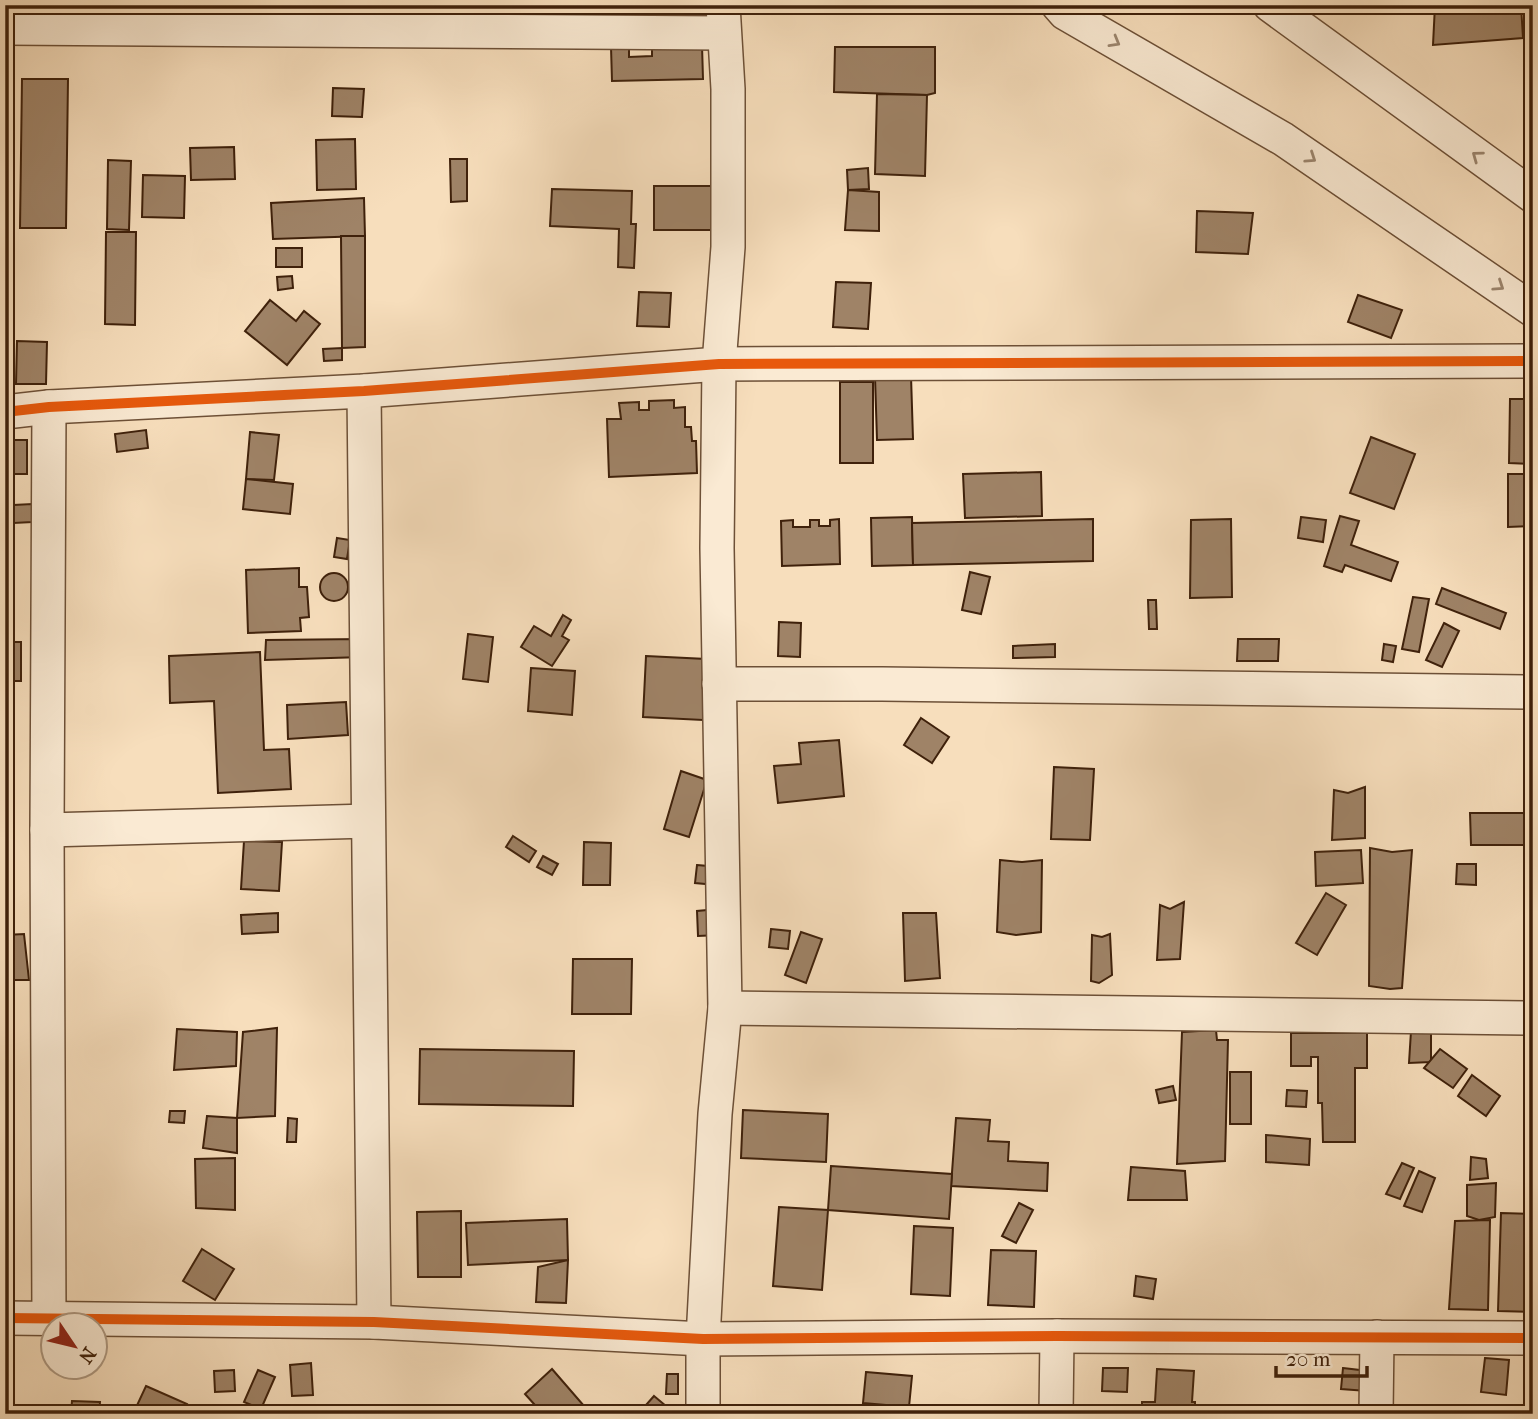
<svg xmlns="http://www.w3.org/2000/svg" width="1538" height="1419" font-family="'IM FELL French Canon',serif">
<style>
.building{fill:#9f8367;stroke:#3f210b;stroke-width:2}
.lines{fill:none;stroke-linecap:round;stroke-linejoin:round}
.street-casing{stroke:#6d5037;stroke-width:36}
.street{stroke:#faead3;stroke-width:33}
.cycleway-casing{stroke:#faead3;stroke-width:15}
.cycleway{stroke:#e8590c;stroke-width:10}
.oneway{stroke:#9c866f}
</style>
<rect width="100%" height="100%" fill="#f7debc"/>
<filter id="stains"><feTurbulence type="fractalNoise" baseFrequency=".00286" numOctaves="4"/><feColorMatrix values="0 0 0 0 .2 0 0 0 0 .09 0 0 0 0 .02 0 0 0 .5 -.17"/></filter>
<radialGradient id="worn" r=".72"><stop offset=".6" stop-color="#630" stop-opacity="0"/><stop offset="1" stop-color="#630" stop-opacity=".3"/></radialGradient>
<g class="building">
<path d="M661,5H696V10H660Z"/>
<path d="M1435,5H1521L1523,38L1433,45Z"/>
<path d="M702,45L703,79L612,81L611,47L629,46V57L652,56V46Z"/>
<path d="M835,47H935V93L927,95L834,92Z"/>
<path d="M22,79H68L66,228H20Z"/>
<path d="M333,88L364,89L362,117L332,116Z"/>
<path d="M877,94L927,95L925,176L875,174Z"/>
<path d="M355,139L356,189L317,190L316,140Z"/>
<path d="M234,147L235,179L191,180L190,148Z"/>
<path d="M450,159H467V201L451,202Z"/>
<path d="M108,160L131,161L129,230L107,229Z"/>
<path d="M868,168L869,189L848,190L847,170Z"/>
<path d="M143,175L185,176L184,218L142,217Z"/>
<rect x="654" y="186" width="69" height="44"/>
<path d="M552,189L632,191L631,224H636L634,268L618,267L619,229L550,226Z"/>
<path d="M848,190L879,192V231L845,230Z"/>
<path d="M364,198L365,236L273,239L271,203Z"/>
<path d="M1197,211L1253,213L1248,254L1196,252Z"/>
<path d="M106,232H136L135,325L105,324Z"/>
<path d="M341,236H365V347L342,348Z"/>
<rect x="276" y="248" width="26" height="19"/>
<path d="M292,276L293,288L278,290L277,277Z"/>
<path d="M836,282L871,283L868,329L833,327Z"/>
<path d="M639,292L671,293L669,327L637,326Z"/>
<path d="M1358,295L1402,310L1391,338L1348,322Z"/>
<path d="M270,300L296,321L304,311L320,324L287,365L245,331Z"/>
<path d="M17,341L47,342L46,384H16Z"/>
<path d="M342,348V360L324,361L323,349Z"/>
<path d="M911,376L913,439L877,440L875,377Z"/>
<rect x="840" y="382" width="33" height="81"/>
<path d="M1510,399H1533V464L1509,463Z"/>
<path d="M674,400V408L685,407V427H691L692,441H696L697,473L609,477L607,419H621L619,403L639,402V410H649V401Z"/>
<path d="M146,430L148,448L117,452L115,434Z"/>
<path d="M250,432L279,435L274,480L246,479Z"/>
<path d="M1371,437L1415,454L1394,509L1350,493Z"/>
<rect x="5" y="440" width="22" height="34"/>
<path d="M1041,472L1042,516L965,518L963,474Z"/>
<path d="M1508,474H1533V526L1508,527Z"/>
<path d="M246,479L293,484L290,514L243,509Z"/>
<path d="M32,504V522L14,523V505Z"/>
<path d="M1340,516L1359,521L1351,545L1398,562L1391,581L1345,565L1342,572L1324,566Z"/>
<path d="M912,517L913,565L872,566L871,518Z"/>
<path d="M1301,517L1326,520L1323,542L1298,538Z"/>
<path d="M839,519L840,564L782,566L781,521L793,520V527H810V520H819V526H830V520Z"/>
<path d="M1093,519V561L913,565L912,523Z"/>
<path d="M1231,519L1232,597L1190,598L1191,520Z"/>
<path d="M337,538L350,540L347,559L334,557Z"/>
<path d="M299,568V587H307L309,617L300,618L301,631L248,633L246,570Z"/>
<path d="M970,572L990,577L981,614L962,610Z"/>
<circle cx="334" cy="587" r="14"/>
<path d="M1442,588L1506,613L1500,629L1436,604Z"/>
<path d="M1413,597L1429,599L1419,652L1402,649Z"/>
<path d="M1148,600H1156L1157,629H1149Z"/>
<path d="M563,615L571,620L562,636L569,640L552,666L521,647L534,626L551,636Z"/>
<path d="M779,622L801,623L800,657L778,656Z"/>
<path d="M1444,623L1459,631L1442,667L1426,660Z"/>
<path d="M468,634L493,637L488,682L463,679Z"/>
<path d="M363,639V657L265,660L266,640Z"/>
<path d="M1238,639H1279L1278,661H1237Z"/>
<rect x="5" y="642" width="16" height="39"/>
<path d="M1055,644V657L1013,658V646Z"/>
<path d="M1384,644L1396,646L1393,662L1382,660Z"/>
<path d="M260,652L264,750L289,749L291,789L218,793L214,701L170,703L169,656Z"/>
<path d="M646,656L706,659L703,720L643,717Z"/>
<path d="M531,668L575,671L572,715L528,711Z"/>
<path d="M346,702L348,735L288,739L287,705Z"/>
<path d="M921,718L949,737L932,763L904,745Z"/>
<path d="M839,740L844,796L778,803L774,766L801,764L799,743Z"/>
<path d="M1054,767L1094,769L1090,840L1051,839Z"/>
<path d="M681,771L707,780L689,837L664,829Z"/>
<path d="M1365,787V838L1332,840L1334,790L1348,793Z"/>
<path d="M1470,813H1526V845H1471Z"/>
<path d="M513,836L536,851L529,862L506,847Z"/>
<path d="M244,841L282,842L279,891L241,889Z"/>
<path d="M584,842L611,843L610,885H583Z"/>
<path d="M1370,848L1392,852L1412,850L1402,988L1390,989L1369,986Z"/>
<path d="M1361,850L1363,883L1316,886L1315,852Z"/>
<path d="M543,856L558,864L552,875L537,867Z"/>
<path d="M1000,860L1022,862L1042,860L1041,932L1016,935L997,932Z"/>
<path d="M1457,864H1476V885L1456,884Z"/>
<path d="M697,865L719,867L716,885L695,883Z"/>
<path d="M1326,893L1346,905L1317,955L1296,943Z"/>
<path d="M1184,902L1180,959L1157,960L1160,905L1170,909Z"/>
<path d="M718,909L719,935L698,936L697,911Z"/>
<path d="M278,913V932L242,934L241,915Z"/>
<path d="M903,913H936L940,978L905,981Z"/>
<path d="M771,929L790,931L788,949L769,947Z"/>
<path d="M801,932L822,939L806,983L785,975Z"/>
<path d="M24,934L29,980H5V935Z"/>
<path d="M1110,934L1112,975L1099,983L1091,981L1092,935L1102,937Z"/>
<path d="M573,959H632L631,1014H572Z"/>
<path d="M277,1028L275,1116L237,1118L243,1032Z"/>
<path d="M177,1029L237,1032L236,1066L174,1070Z"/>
<path d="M1216,1030L1217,1040H1228L1225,1161L1177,1164L1182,1032Z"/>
<path d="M1411,1031L1431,1032V1062L1409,1063Z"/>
<path d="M1291,1033H1367V1068H1355V1142H1323L1322,1103H1318V1057H1311V1066H1291Z"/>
<path d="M420,1049L574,1051L573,1106L419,1104Z"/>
<path d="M1440,1049L1467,1069L1453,1088L1424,1068Z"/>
<rect x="1230" y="1072" width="21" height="52"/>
<path d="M1472,1075L1500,1096L1486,1116L1458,1096Z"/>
<path d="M1173,1086L1176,1100L1159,1103L1156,1090Z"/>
<path d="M1287,1090L1307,1091L1306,1107L1286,1106Z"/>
<path d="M743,1110L828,1114L826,1162L741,1158Z"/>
<path d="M170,1111H185L184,1123L169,1122Z"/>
<path d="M207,1116L237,1118V1153L203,1148Z"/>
<path d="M288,1118L297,1119L296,1142H287Z"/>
<path d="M956,1118L990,1120L988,1141L1009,1142L1008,1161L1048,1163L1047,1191L951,1186Z"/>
<path d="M1266,1135L1310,1139L1309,1165L1266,1162Z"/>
<path d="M1471,1157L1486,1159L1488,1178L1470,1180Z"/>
<path d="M235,1158V1210L196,1208L195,1159Z"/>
<path d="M1402,1163L1414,1168L1400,1199L1386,1194Z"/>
<path d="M831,1166L952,1174L949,1219L828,1210Z"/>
<path d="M1131,1167L1185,1171L1187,1200H1128Z"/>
<path d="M1419,1171L1435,1178L1422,1212L1404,1206Z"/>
<path d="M1496,1183L1495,1217L1479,1220L1467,1216V1185Z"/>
<path d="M1019,1203L1033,1210L1016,1243L1002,1236Z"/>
<path d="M779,1207L828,1210L822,1290L773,1286Z"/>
<path d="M461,1211V1277H418L417,1212Z"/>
<path d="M1501,1213L1533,1214V1312L1498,1311Z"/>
<path d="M567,1219L568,1260L468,1265L466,1223Z"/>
<path d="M1490,1220L1488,1310L1449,1309L1455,1221Z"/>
<path d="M914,1226L953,1228L950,1296L911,1294Z"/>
<path d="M202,1249L234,1269L215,1300L183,1281Z"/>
<path d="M991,1250L1036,1251L1034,1307L988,1305Z"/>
<path d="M568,1260L566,1303L536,1302L538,1267Z"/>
<path d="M1136,1276L1156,1279L1153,1299L1134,1296Z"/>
<path d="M1485,1358L1509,1360L1506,1395L1481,1392Z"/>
<path d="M311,1363L313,1395L292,1396L290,1365Z"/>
<path d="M1103,1368H1128L1127,1392L1102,1391Z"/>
<path d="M1343,1368L1368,1371L1367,1391L1341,1389Z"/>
<path d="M552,1369L591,1414H543L525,1394Z"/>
<path d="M1157,1369L1194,1371L1192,1402H1195V1414H1142V1402H1155Z"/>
<path d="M234,1370L235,1391L215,1392L214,1371Z"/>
<path d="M258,1370L275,1377L261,1409L244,1402Z"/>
<path d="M866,1372L912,1376L909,1407L863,1403Z"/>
<path d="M667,1374H678V1394H666Z"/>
<path d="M146,1386L187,1404L183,1414H133Z"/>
<path d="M654,1396L672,1411L669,1414H638Z"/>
<path d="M72,1401L100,1402L99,1414H71Z"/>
<path d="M1099,1407L1136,1408V1414H1098Z"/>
<path d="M964,1410L1007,1412V1414H963Z"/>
</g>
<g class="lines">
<defs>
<g id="street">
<path d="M1058,5L1065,13L1283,139L1533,310"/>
<path d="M1270,5L1533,196"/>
<path d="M5,28L723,33"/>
<path d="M364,391L374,1322"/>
<path d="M5,412L49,407L364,391L719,364L1533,361"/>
<path d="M719,684H882L1533,692"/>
<path d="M47,830L368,821"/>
<path d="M725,1008L1533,1018"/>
<path d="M5,1318L374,1322L703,1339L1057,1336L1533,1338"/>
<path d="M49,1318L47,830L49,407"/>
<path d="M703,1414V1339L715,1114L725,1008L717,548L719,364L728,247V89L723,5"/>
<path d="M1056,1414L1057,1336"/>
<path d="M1376,1414L1377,1337"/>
</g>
</defs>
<use href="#street" class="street-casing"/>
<use href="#street" class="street"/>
<defs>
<g id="cycleway">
<path d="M5,412L49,407L364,391L719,364L1533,361"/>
<path d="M5,1318L374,1322L703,1339L1057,1336L1533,1338"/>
</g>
</defs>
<use href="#cycleway" class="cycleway-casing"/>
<use href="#cycleway" class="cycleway"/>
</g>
<defs><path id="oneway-chevron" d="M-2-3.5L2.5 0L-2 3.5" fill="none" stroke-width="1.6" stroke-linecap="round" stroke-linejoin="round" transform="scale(1.75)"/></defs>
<g class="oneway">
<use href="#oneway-chevron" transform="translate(1115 42) rotate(30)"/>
<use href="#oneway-chevron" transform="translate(1477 156) rotate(-144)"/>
<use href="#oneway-chevron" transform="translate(1311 158) rotate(34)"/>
<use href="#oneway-chevron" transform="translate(1499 286) rotate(34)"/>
</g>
<rect width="1538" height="1419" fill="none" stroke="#f7debc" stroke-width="28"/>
<rect x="7" y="7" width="1524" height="1405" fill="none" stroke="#3f210b" stroke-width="3.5"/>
<rect x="14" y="14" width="1510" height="1391" fill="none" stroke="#3f210b" stroke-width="2"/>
<g transform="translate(74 1346) rotate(125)"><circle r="33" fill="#faead3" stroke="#af9a83" stroke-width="2"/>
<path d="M0-5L12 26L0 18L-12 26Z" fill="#8f2418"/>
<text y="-10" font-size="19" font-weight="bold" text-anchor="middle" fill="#3f210b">N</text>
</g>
<path d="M1276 1366v10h91v-10" fill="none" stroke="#3f210b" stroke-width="3.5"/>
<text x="1286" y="1366" font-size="21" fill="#3f210b" stroke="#faead3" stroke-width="5" paint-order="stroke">20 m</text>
<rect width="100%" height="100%" filter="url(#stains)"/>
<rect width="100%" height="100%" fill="url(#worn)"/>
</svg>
